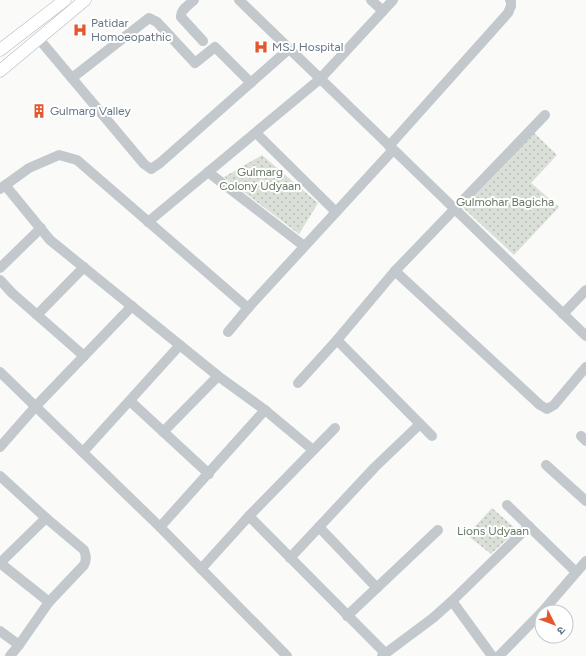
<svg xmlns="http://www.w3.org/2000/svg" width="586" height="656" font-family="Figtree,'Noto Sans Devanagari',sans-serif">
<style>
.green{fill:url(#green-dots)}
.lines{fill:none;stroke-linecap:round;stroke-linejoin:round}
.major-casing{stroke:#b5babe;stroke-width:13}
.minor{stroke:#c3c8cc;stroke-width:10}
.major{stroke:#fff;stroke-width:12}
.labels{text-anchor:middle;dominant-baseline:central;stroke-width:4;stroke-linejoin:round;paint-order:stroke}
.poi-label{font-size:12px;fill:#657683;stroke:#fff;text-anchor:start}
.park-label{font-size:12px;fill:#687a64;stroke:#fff}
</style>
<defs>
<pattern id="green-dots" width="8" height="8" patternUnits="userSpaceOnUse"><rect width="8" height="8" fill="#dadfd7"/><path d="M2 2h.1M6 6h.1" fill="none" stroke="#b4b9b4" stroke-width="1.8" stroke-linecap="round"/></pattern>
</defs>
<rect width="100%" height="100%" fill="#fafaf8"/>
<g class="green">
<path d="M529,128L557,155L531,183L559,207L514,255L459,204Z"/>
<path d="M262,155L318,203L299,234L224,177Z"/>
<path d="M492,508L517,530L491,554L467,535Z"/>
</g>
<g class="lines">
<defs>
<g id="major">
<path d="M0,50L65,0"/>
<path d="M0,71L85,0"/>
</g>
</defs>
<use href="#major" class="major-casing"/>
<g class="minor">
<path d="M194,0C189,5 180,10 181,17L203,41"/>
<path d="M239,0L586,336"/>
<path d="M371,0L383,11"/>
<path d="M39,39L144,164L151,169L160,163L289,49"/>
<path d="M72,78L149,18L157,22L195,63L215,47L251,83"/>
<path d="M256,133L336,212"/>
<path d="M389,146L508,13L511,6V1L510,0"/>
<path d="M208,172L304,246"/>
<path d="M5,185L50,240L218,376L265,410L313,450"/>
<path d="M0,189L29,168L59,155L77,160L248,308"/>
<path d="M148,222L320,79L393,0"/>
<path d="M0,268L41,228"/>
<path d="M395,271L540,405L547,409L554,405L586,367"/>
<path d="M0,280L12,293L84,356"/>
<path d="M563,314L586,290"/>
<path d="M37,315L84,267"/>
<path d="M228,332L248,308L393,150"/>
<path d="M337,340L432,436"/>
<path d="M0,372L160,527L287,656"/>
<path d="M298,383L337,340L395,271L545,115"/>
<path d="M130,401L209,474"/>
<path d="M163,432L218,376"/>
<path d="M581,436L586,441"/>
<path d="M0,447L36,406L132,306"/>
<path d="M83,452L180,345"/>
<path d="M546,465L586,501"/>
<path d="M0,476L46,518L84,550C86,555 87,560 84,565L49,602L0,563"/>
<path d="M507,505L576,572"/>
<path d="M249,516L385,653"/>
<path d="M160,527L265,410"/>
<path d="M319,527L377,588"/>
<path d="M290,558L375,467L420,424"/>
<path d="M0,563L46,518"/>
<path d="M201,569L249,516L335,428"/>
<path d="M452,601L492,656"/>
<path d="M542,612L586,561"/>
<path d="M347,616L438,530"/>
<path d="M0,631L19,645L10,656"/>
<path d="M19,645L49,602"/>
<path d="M382,656L433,618L452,601L529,526"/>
<path d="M499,656L542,612"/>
</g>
<use href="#major" class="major"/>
</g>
<defs>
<symbol id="hospital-bare" viewBox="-9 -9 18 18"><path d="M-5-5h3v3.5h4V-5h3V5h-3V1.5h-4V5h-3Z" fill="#e4572e" stroke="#fff" stroke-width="2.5" paint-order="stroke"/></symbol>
<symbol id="building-bare" viewBox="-9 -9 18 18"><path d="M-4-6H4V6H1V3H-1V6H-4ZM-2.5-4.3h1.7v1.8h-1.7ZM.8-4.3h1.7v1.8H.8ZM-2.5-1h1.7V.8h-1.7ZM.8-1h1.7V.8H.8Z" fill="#e4572e" stroke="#fff" stroke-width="2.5" paint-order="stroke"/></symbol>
</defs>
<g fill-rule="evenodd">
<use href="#hospital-bare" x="70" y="20" width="20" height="20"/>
<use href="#hospital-bare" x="251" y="37" width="20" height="20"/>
<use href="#building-bare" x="29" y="101" width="20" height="20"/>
</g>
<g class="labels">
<g class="poi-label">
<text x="91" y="23">Patidar<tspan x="91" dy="14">Homoeopathic</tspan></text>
<text x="272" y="47">MSJ Hospital</text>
<text x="50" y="111">Gulmarg Valley</text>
</g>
<g class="park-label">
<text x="260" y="172">Gulmarg<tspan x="260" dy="14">Colony Udyaan</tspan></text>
<text x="505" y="202">Gulmohar Bagicha</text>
<text x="493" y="531">Lions Udyaan</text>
</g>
</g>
<g transform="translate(554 624) rotate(132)"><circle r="19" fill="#ffffff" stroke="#c1c8cd"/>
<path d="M0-3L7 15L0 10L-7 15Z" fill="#e4572e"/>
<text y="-6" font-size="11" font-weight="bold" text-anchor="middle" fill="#657683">उ</text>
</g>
</svg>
